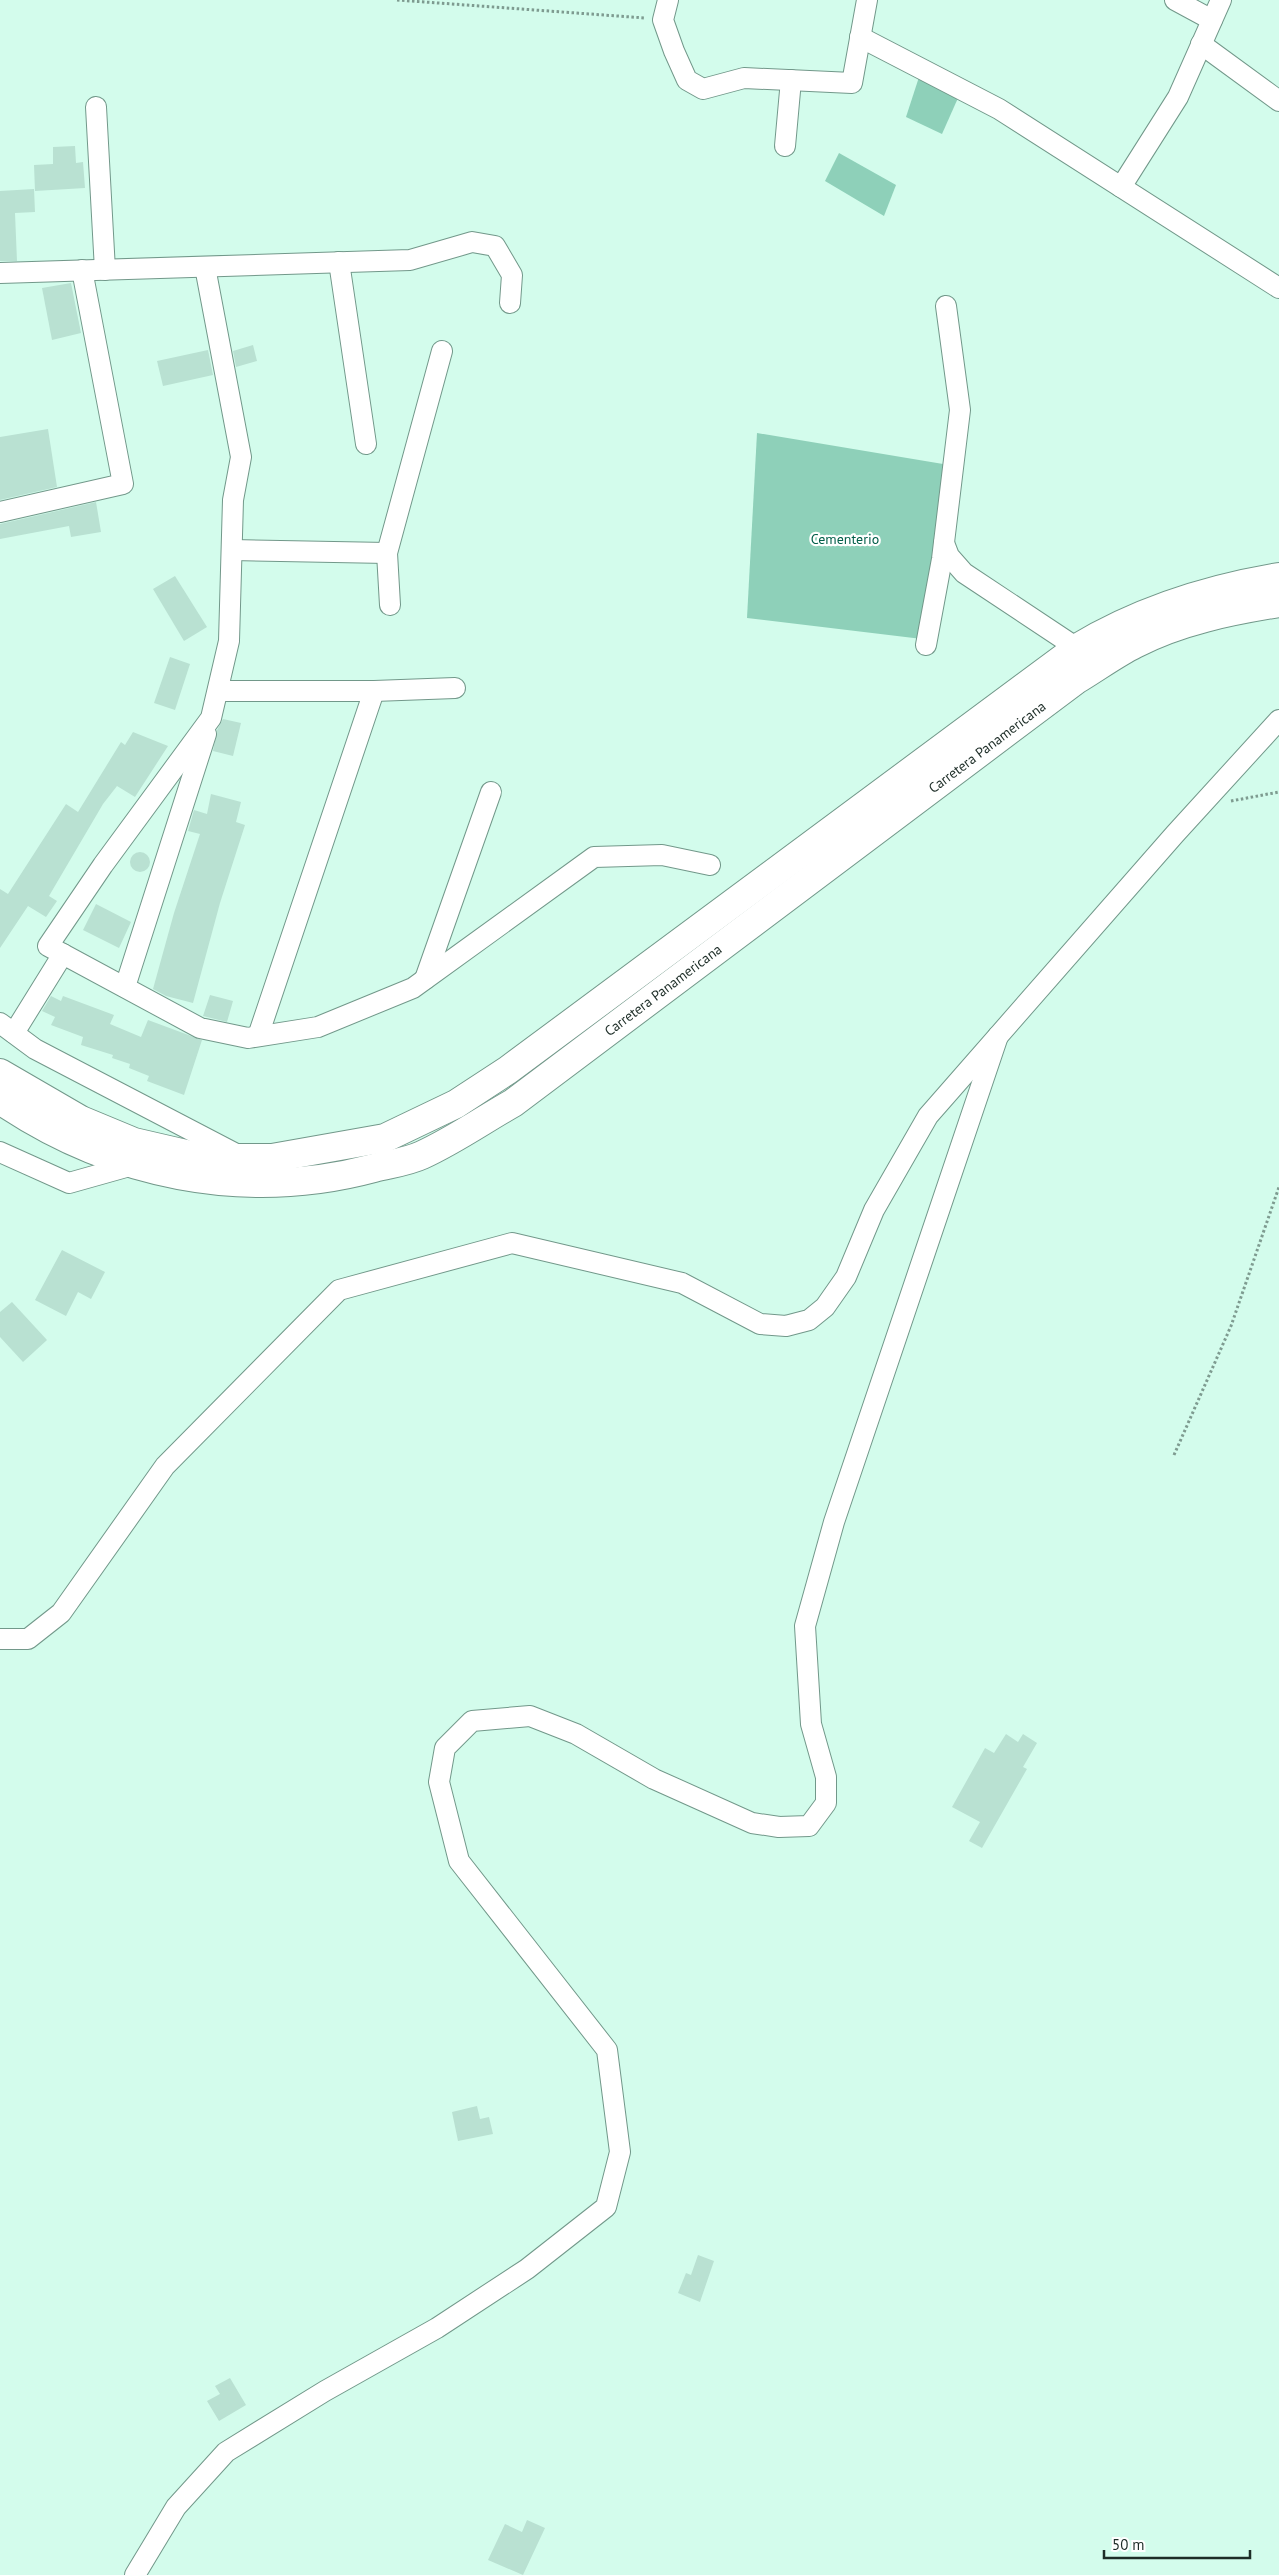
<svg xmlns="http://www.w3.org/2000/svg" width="1279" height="2575" font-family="'PT Sans',sans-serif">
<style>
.green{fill:#8ed0b9}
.building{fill:#b9e1d2}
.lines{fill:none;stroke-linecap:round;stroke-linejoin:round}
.minor-casing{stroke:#72988a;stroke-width:22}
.trunk-casing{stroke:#72988a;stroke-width:30}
.path{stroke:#7e9b90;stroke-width:3;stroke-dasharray:2.5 2.5;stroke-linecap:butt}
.minor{stroke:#fff;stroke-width:20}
.trunk{stroke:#fff;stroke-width:28}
.labels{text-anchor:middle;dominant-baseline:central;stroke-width:4.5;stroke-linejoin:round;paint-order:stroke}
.park-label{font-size:14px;fill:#025e49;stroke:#fff}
.street-label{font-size:14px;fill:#1d2d27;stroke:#fff}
</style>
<rect width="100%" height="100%" fill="#d3fcec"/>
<g class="green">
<path d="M920,74L958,98L942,134L906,117Z"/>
<path d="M839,153L896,185L884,216L825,181Z"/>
<path d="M757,433L949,465L922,639L747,618Z"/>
</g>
<g class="building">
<path d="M75,146L76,163L83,162L85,188L35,191L34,165L53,164V147Z"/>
<path d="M34,189L35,212L15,213L17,261H0V191Z"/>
<path d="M71,283L81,333L52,340L42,288Z"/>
<path d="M253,345L257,361L236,367L233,351Z"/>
<path d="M208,350L213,375L163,386L157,361Z"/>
<path d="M48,429L57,487L0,500V437Z"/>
<path d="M96,502L101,532L71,537L69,526L0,539V524Z"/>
<path d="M175,576L207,627L184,641L153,589Z"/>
<path d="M170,657L190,664L175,710L154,703Z"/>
<path d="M223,719L241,723L233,756L213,751L217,730Z"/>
<path d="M133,732L168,746L135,797L117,786L103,804L49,896L57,901L46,917L28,906L0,948V889L8,894L66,804L78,812L121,742L125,745Z"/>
<path d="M211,794L241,802L236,822L245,825L220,903L193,1003L166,996L153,989L174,913L200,834L188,831L194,810L207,814Z"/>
<circle cx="140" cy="862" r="10"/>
<path d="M96,904L131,922L119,948L83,930Z"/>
<path d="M210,995L233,1001L227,1022L203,1016Z"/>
<path d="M51,996L61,1001L63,996L114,1015L110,1024L141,1037L148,1020L202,1040L184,1095L147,1081L149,1076L129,1068L130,1064L112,1058L113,1055L81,1045L83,1037L51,1025L55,1017L42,1011Z"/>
<path d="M62,1250L105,1272L91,1299L78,1292L66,1316L35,1300Z"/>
<path d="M12,1302L47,1340L23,1362L0,1337V1312Z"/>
<path d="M1006,1734L1018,1742L1023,1734L1037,1743L1023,1767L1027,1769L982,1848L969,1841L980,1822L952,1807L985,1748L994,1753Z"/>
<path d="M477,2106L480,2119L489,2117L493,2134L458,2141L452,2112Z"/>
<path d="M698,2255L714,2261L700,2302L678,2293L686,2273L691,2275Z"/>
<path d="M230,2378L246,2405L219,2421L207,2401L220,2394L215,2386Z"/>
<path d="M527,2520L545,2528L523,2575L488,2560L505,2524L522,2532Z"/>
</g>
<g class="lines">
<defs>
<g id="minor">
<path d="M668,0L663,20L674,51L687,80L703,89L744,78L852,83L867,0"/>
<path d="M1175,0L1212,20"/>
<path d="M860,37L999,109L1279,288"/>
<path d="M1201,44L1279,101"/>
<path d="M96,107L105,270"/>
<path d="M785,146L791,80"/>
<path d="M1121,187L1178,97L1221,0"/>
<path d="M339,262L366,444"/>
<path d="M205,267L241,457L233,500L229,641L211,718L103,865L48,946L200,1028L248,1038L318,1027L413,988L594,857L662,855L710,865"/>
<path d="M0,273L410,260L472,242L495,246L512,275L510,303"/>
<path d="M0,512L123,484L82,270"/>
<path d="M944,543L949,556L964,573L1077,648"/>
<path d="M232,550L387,553"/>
<path d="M390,605L387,553L442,351"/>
<path d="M926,645L942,559L960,410L946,306"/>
<path d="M218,691H374L258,1036"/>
<path d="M374,691L455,688"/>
<path d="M425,979L491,792"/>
<path d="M125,987L206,734"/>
<path d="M0,1023L35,1049L242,1157"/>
<path d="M14,1033L63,954"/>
<path d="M0,1152L69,1183L133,1165"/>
<path d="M0,1639H28L61,1613L165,1466L339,1290L512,1243L682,1283L760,1324L786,1326L809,1320L825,1307L846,1277L874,1210L928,1116L1175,834L1279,720"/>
<path d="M135,2575L176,2507L226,2452L325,2391L437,2328L527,2269L606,2207L620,2152L607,2050L459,1861L439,1782L445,1748L472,1721L530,1716L576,1734L654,1779L752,1823L779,1827L809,1826L826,1803V1777L811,1724L805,1626L834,1522L998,1036"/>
</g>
<g id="trunk">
<path d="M0,1073L81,1120L134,1142L203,1158H272L385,1138L456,1104L508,1070L1077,648C1140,610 1207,589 1279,577"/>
<path d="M0,1100C110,1175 244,1203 374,1168C389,1164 407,1162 422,1155C453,1141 483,1120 513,1103L1076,680C1096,668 1115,654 1135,644C1179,621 1230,611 1279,603"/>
</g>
</defs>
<use href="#minor" class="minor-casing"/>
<use href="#trunk" class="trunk-casing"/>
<g class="path">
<path d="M397,0L645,18"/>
<path d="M1231,801L1279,792"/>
<path d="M1174,1455L1231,1326L1279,1187"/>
</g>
<use href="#minor" class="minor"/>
<use href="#trunk" class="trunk"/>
</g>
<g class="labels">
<g class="park-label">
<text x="845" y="539">Cementerio</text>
</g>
<g class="street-label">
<text transform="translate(987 747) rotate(-37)">Carretera Panamericana</text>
<text transform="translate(663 990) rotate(-37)">Carretera Panamericana</text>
</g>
</g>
<path d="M1104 2550v8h146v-8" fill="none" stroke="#1d2d27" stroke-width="2.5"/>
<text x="1112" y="2550" font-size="15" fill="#1d2d27" stroke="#ffffff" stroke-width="4" paint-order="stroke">50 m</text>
</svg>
